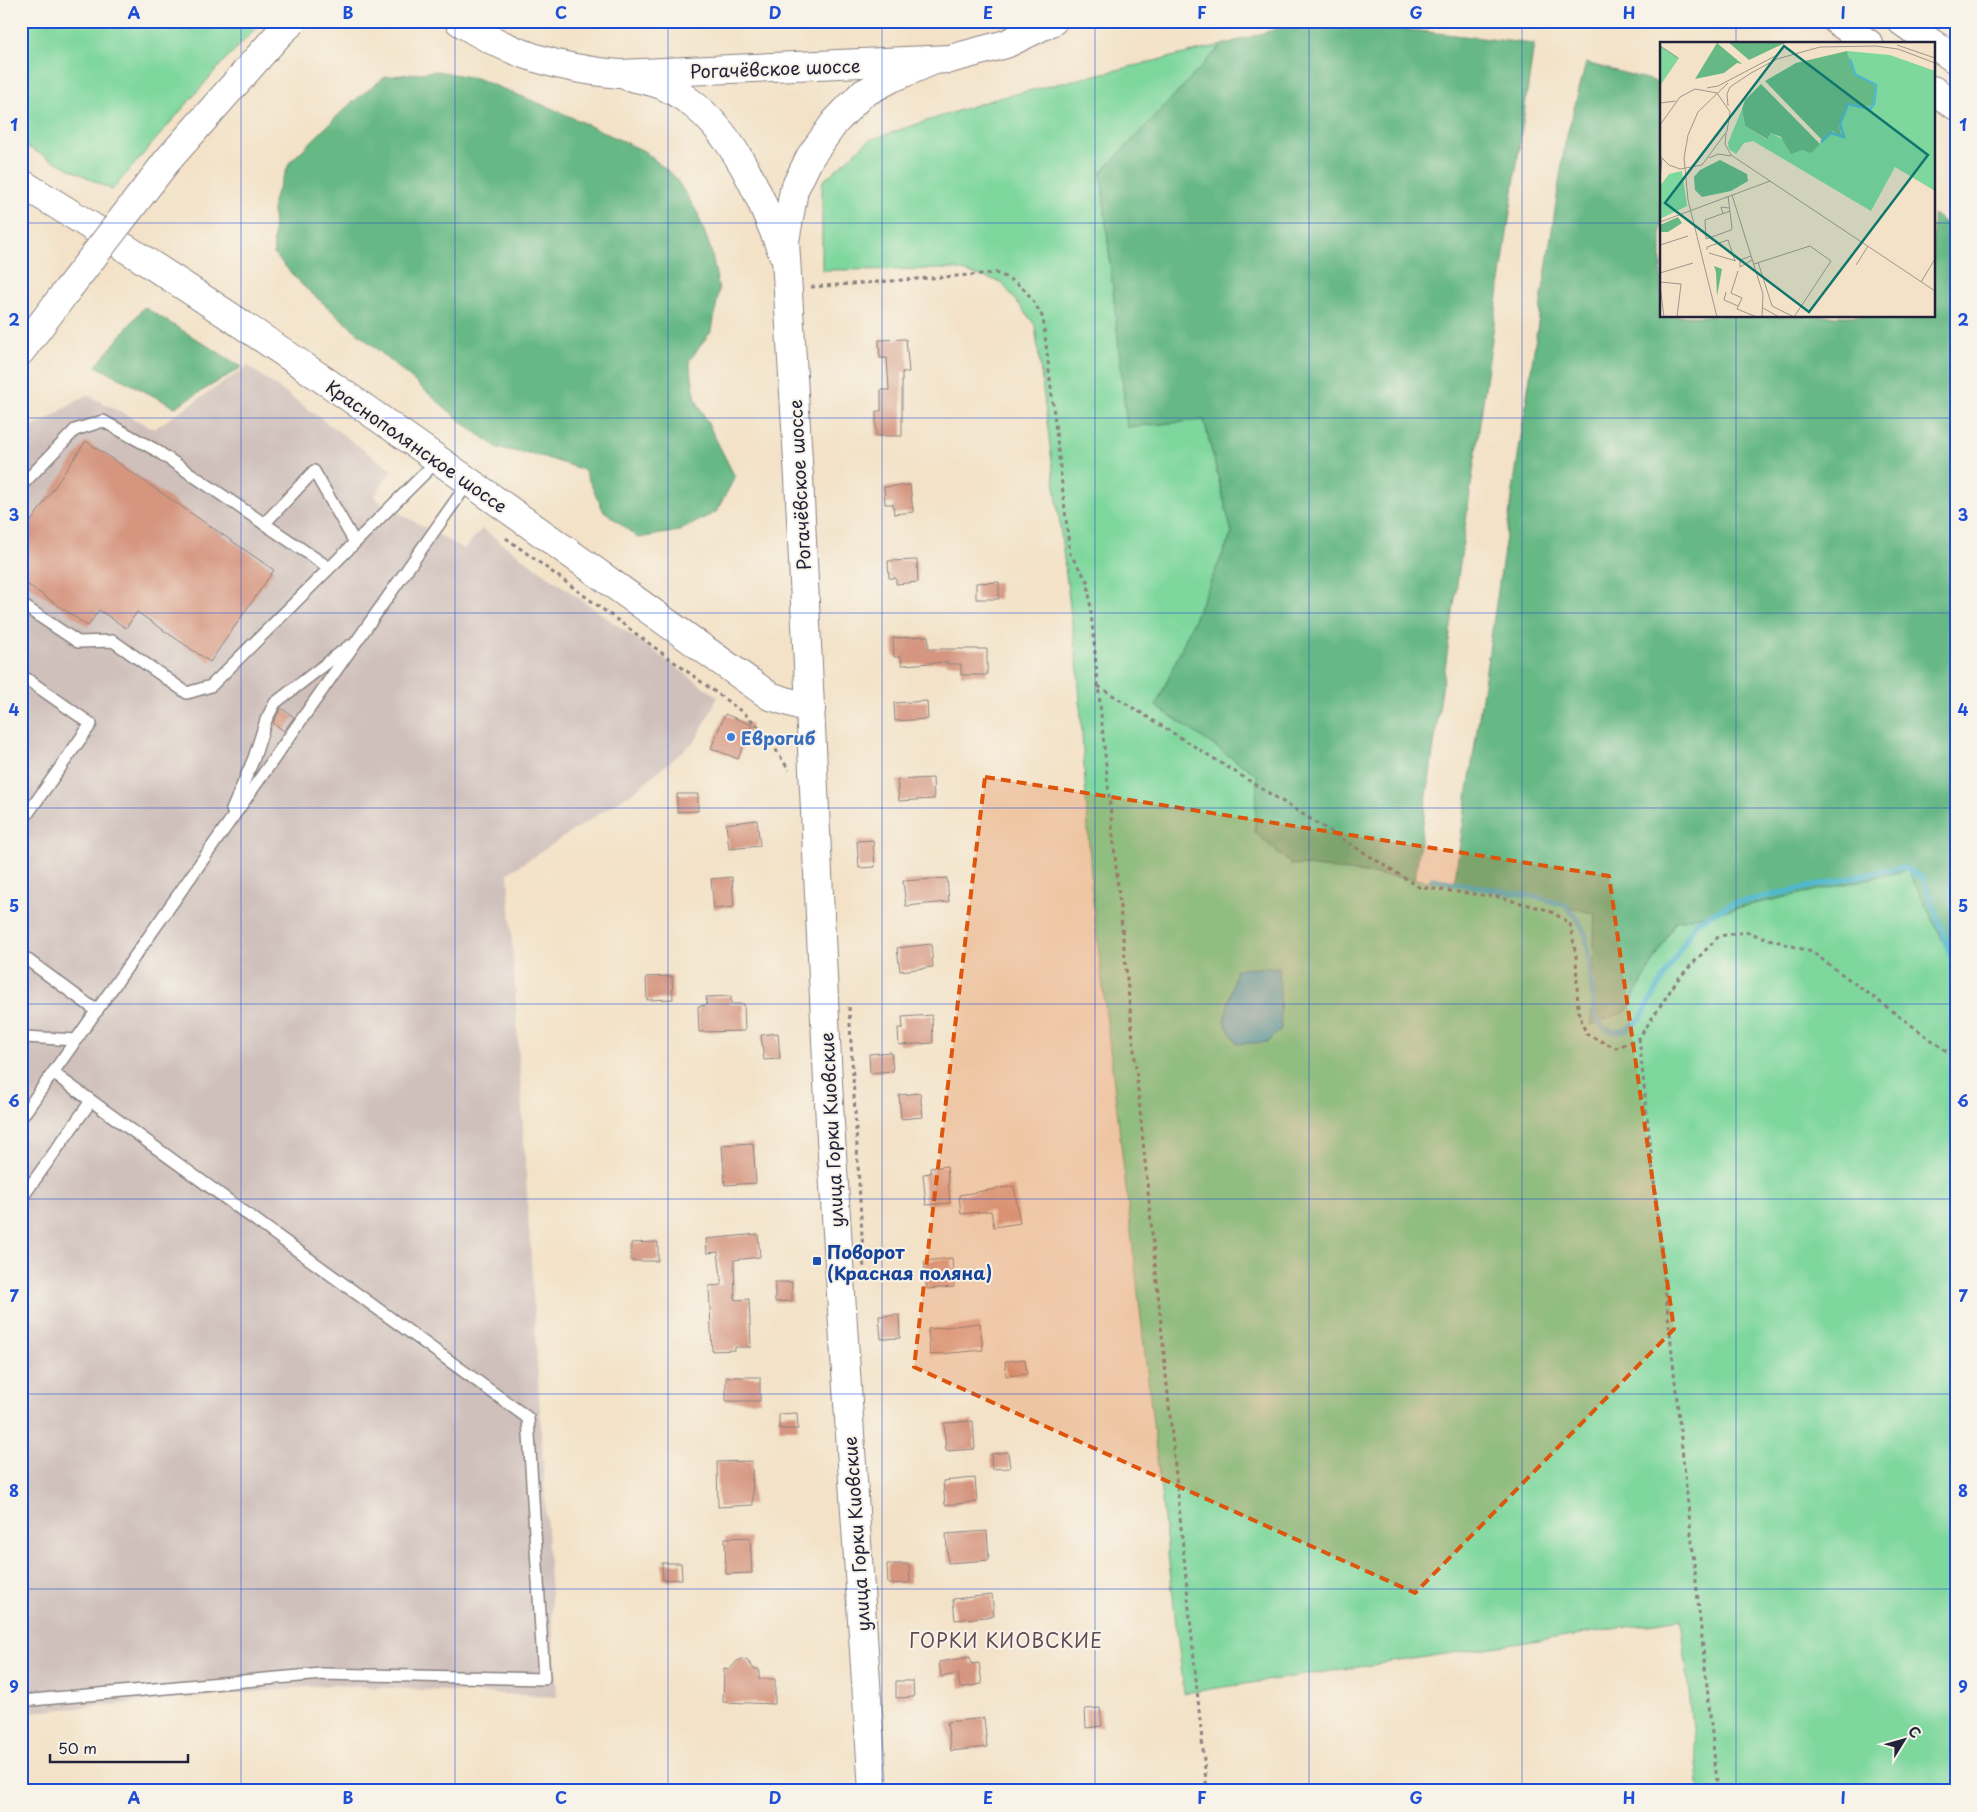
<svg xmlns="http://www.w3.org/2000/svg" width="1977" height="1812" font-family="'Playpen Sans',sans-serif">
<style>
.industrial{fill:#cfc0bb}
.green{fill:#7ed79d;stroke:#507c6c}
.forest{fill:#66b884;stroke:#446d60}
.water{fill:#4fb8cd;stroke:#386d84}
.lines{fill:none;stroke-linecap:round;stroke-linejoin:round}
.stream{stroke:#4fb8cd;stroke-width:5.5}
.building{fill:#d5957f}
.lane-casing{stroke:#8a8281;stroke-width:14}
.secondary-casing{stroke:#8a8281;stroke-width:30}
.primary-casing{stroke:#8a8281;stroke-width:30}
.path{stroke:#8a8281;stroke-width:3;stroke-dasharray:4 4;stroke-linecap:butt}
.lane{stroke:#fff;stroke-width:11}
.secondary{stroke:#fff;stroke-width:28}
.primary{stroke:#fff;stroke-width:28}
.secondary-bridge-casing{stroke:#8a8281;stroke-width:30;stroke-linecap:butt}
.secondary-bridge{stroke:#fff;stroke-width:28}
.marked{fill:#de560e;fill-opacity:0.2;stroke:#de560e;stroke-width:4;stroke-dasharray:10 6;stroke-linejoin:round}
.grid{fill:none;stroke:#1d4ed8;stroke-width:1;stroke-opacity:0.55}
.shop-dot{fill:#3f7fe0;stroke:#f7f3e8;stroke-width:2}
.transit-dot{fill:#1a4fb4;stroke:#f7f3e8;stroke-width:2}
.labels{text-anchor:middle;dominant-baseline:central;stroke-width:4;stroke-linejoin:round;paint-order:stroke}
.street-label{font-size:18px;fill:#22223b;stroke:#f7f3e8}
.shop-label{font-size:18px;font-weight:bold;fill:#366cbe;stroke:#f7f3e8;text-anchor:start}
.transit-label{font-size:18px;font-weight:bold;fill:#164399;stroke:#f7f3e8;text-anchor:start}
.neighbourhood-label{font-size:19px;letter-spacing:1px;fill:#614a53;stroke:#f7f3e8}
.inset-river{fill:none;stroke:#4fb8cd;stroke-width:2.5}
.inset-road{fill:none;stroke:#9f958f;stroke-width:1}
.view{fill:#0f766e;fill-opacity:0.15;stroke:#0f766e;stroke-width:2.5}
.inset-edge{fill:none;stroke:#22223b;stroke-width:2.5}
.neatline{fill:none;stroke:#1d4ed8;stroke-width:2}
.grid-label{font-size:16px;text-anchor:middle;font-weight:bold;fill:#1d4ed8}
</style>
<rect width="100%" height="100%" fill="#f7f3e8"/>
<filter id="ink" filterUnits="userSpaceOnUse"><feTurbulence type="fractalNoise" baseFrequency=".02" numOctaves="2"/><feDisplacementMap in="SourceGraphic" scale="10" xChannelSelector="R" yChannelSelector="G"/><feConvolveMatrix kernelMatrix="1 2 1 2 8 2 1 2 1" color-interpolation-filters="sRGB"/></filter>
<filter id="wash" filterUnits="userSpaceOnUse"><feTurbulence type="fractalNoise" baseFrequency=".0096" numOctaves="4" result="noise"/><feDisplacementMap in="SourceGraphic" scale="20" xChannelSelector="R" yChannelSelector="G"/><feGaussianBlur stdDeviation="1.12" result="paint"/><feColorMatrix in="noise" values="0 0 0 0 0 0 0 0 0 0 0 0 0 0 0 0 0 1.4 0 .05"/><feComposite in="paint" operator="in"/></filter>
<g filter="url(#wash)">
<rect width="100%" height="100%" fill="#f3e2c7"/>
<path class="industrial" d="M248,366L392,470L374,497L388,507L464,549L482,529L718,697L696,740L636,790L508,873L557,1697L331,1685L21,1713V440L32,428L87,395L154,429Z"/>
<g class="green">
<path d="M21,21H263L223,62L112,190L21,144Z"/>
<path d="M1222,45L1101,173L1127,427L1204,420L1232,533L1156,706L1257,775L1255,832L1291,864L1518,892L1595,914L1591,1024L1626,1011L1676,921L1908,870L1956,967V1791H1700L1681,1619L1184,1693L1092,892L1078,671L1035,325L1001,282L955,269L822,270V182L869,140L994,99Z"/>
</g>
<g class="forest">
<path d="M1304,21H1330L1534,44L1415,879L1291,864L1255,832L1257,775L1156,706L1232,533L1204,420L1127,427L1101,173L1222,45Z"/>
<path d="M1586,63L1661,83V316H1933V214L1956,231V967L1908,870L1676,921L1626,1011L1591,1025L1595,914L1518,892L1454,884L1565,143Z"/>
<path d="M436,71L476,78L558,111L644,151L674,176L697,212L711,250L719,290L712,330L689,361L696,400L735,477L716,512L679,531L638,538L603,510L584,470L544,457L498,448L463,423L302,285L274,254L273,201L290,162L350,104L385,77Z"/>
<path d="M144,307L242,367L175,407L96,366Z"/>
</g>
<path class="water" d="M1279,967L1281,1029L1268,1042L1237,1044L1224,1022L1236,969Z"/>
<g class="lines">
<path class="stream" d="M1432,879L1542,898L1566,906L1577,918L1586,936L1595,1017L1604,1028L1615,1032L1627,1029L1640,1019L1696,922L1731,904L1902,867L1923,878L1956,970"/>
</g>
<g id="blocks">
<g class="building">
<path d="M906,339L909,372H902V436H876V411H881V390H889L887,358H880L879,340Z"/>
<path d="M86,441L274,570L210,662L137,612L126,628L99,610L88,626L21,580V536Z"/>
<path d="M910,485L913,512L894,514L893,504H885L884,487Z"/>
<path d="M917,560L918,582L896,584V578H889L888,561Z"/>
<path d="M999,582V599H976V583Z"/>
<path d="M928,636L929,649H987V675H961V664H947V662L902,665L901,657H894L893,638Z"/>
<path d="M927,701L928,719L895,721L894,703Z"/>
<path d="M281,708L294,717L284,731L273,723Z"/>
<path d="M725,714L752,725L738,759L711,748Z"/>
<path d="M933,778L934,799L899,801L897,780Z"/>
<path d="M677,794H698V811L677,812Z"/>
<path d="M757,820L760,846L729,849L726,824Z"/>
<path d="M873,840L875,867L859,868L857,841Z"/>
<path d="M732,877L734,907L714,909L711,879Z"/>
<path d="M947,878L949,902L906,906L903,881Z"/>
<path d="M931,944L933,967L900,971L897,948Z"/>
<path d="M672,976L673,999L647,1000L646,977Z"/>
<path d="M731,996V1004H744L745,1031L699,1032L698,1006L707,1005L706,997Z"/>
<path d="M932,1015L933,1043L899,1045L898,1028H903L902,1017Z"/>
<path d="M778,1033L780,1059L764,1060L761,1035Z"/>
<path d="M891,1052L893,1071L870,1073L869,1054Z"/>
<path d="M920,1093L923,1117L901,1119L899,1095Z"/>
<path d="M753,1143L756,1183L725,1185L722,1145Z"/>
<path d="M947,1166L950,1203L926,1205L923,1174L931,1173L930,1168Z"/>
<path d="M1014,1186L1020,1223L994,1227L991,1211L961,1214L959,1195Z"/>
<path d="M758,1234L760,1257L734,1260L735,1300L749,1299L751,1347H735V1350L712,1351L709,1286L722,1285L718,1252L707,1253L706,1239Z"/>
<path d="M658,1242V1261H631V1243Z"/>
<path d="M952,1258L954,1287L927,1289L924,1261Z"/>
<path d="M775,1282H792V1301L775,1302Z"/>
<path d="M899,1315L900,1338L881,1339L879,1316Z"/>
<path d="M980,1323L983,1350L930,1355L928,1329Z"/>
<path d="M1025,1359L1027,1374L1006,1376L1005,1361Z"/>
<rect x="726" y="1377" width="34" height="24"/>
<path d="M797,1413L798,1429H779V1414Z"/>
<path d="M973,1421L975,1449L946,1451L944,1423Z"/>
<path d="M1008,1452L1010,1468L992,1469L991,1454Z"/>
<path d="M752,1461L753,1505L718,1507L717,1462Z"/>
<path d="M975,1478L977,1502L945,1505L943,1481Z"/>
<path d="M987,1531L989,1560L948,1563L946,1534Z"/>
<path d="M750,1537L752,1573L726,1574L725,1538Z"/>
<path d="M662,1563H681L682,1579L663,1580Z"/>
<path d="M887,1564H909L910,1583L888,1584Z"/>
<path d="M992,1595L994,1616L955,1620L953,1599Z"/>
<path d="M970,1657L971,1664L979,1663L982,1684L960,1688L958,1674L941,1677L939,1662Z"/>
<path d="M743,1659L748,1661L754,1669H759V1679H775V1704L723,1702L724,1668L730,1669L737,1661Z"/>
<path d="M896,1681H913L914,1697L896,1698Z"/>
<path d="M1100,1708L1102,1726L1086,1728L1085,1709Z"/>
<path d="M984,1718L987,1747L951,1751L947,1722Z"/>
</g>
</g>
</g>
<g filter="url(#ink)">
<use href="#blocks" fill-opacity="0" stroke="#8a8281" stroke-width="1"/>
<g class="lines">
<defs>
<g id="lane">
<path d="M21,486L75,430L103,421L154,449L328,567"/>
<path d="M264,524L314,471L354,541"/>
<path d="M21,604L78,642L113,641L187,693L211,686L437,461"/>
<path d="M21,675L91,724L21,823"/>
<path d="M232,810L254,758L266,720L275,703L349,646"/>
<path d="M21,955L97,1011"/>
<path d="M21,1035L25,1037L76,1040"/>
<path d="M21,1118L468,483"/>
<path d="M21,1199L91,1101"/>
<path d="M21,1701L322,1674L544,1679L528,1418L53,1073"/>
</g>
<g id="secondary">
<path d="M627,76C639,79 652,81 664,86C730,117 758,191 783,254"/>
<path d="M21,183C280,340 523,521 770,696L811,709"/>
<path d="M21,351L68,289"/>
<path d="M873,1791L830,1123L799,478L785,241L794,190L810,157L835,122L862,94L892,78L930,62"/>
</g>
<g id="primary">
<path d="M459,21C509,54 560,69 619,74L950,59L1006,44L1053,21"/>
<path d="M1837,21L1869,44"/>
<path d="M1901,21L1933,44"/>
<path d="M1933,44L1956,60"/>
<path d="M1933,90L1956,106"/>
</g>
</defs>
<use href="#lane" class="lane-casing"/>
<use href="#secondary" class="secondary-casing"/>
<use href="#primary" class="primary-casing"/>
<g class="path">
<path d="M811,287L996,273C1024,284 1029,293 1043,318L1070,554L1088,582L1207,1791"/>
<path d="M506,538L745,714L765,733L789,770"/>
<path d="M1098,686L1419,887L1498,897L1548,910L1570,923L1576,956L1578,1010L1586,1034L1616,1048L1639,1038L1678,979L1719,936L1746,932L1812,952L1956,1058"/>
<path d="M849,1007L864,1270"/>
<path d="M1639,1038L1718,1791"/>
</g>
<use href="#lane" class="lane"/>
<use href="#secondary" class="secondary"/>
<use href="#primary" class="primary"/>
<defs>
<path id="secondary-bridge" d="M68,289L167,161L279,34L293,21"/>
</defs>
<use href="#secondary-bridge" class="secondary-bridge-casing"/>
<use href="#secondary-bridge" class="secondary-bridge"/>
</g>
</g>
<path class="marked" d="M985,777L1609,876L1674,1329L1415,1593L914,1367Z"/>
<path class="grid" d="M241,21V1791M455,21V1791M668,21V1791M882,21V1791M1095,21V1791M1309,21V1791M1522,21V1791M1736,21V44M21,223H1661M1933,223H1956M1736,316V1791M21,418H1956M21,613H1956M21,808H1956M21,1004H1956M21,1199H1956M21,1394H1956M21,1589H1956"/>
<circle class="shop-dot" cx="731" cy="737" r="5"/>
<rect class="transit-dot" x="812" y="1256" width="10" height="10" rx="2.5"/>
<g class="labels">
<g class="street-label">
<text transform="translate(775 68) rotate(-2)">Рогачёвское шоссе</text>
<text transform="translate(417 446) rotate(35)">Краснополянское шоссе</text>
<text transform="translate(799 485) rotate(-93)">Рогачёвское шоссе</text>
<text transform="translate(831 1130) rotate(-93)">улица Горки Киовские</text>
<text transform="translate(856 1534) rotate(-94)">улица Горки Киовские</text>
</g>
<g class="shop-label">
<text x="741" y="737">Еврогиб</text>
</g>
<g class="transit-label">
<text x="827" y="1251">Поворот<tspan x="827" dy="21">(Красная поляна)</tspan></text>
</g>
<g class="neighbourhood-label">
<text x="1006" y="1640">ГОРКИ КИОВСКИЕ</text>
</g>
</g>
<g transform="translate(1660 42)">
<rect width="275" height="275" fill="#f3e2c7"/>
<path d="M0,3L19,16L0,44ZM187,9L230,13L275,29V149L235,125L211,169L93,99L84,101L76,112L69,107L68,101L82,67L85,84L106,97L111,91L142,108L151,110L173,89L182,96L179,83L189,62L208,65L215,62V56L214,41L194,32ZM22,129L27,164L0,177V144L9,132Z" fill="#7ed79d"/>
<path d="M68,0H127L89,18ZM57,1L82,22L77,21L64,31L35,37ZM187,9L194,32L214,41L217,47L215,62L208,65L189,62L179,83L182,96L173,89L163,99L105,39L136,21ZM101,42L160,102L151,111L142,108L131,112L121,95L111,91L107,97L85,84L82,67L85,58ZM60,118L87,132L88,139L71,149L42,155L35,148L34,135L40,128ZM18,175L22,181L8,190H0V183ZM54,224L62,227L57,254L56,230Z" fill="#66b884"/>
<path class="inset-river" d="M161,100L171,91L184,95L180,82L188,62L210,67L214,62L216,43L195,32L190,17"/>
<path class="inset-road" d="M237,3L275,16M0,4L18,16M47,46L58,44L119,12M0,61L16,59M68,64L67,52L70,45L91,31L117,17L160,5L216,4L238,7L275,21M0,83L20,55L35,47L57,51L70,70L67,89L42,123L20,127L9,123L0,114M66,91L65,102L71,113L275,249M49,116L58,112L71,114M0,137L2,117M72,153L103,252L102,275M68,154L72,186L71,188L46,197L45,178L70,169M63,172L61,165L69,166M0,180L110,139M0,203L28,194M47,208V205L68,198L75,219M49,211L76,219M91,214L80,218V225L92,218M94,222L150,204L171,219L134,275L112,264L98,220M196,223L208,204M78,229L71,251L82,256L77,267L97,275M0,231L33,221M0,240L21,242L17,275M261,240L275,217M0,243L4,275M66,250L64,258L78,264M103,266L119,275M57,275L28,158L24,116L28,93L38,70L68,41"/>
<path class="view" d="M124,4L268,113L149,270L5,161Z"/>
<rect width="275" height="275" class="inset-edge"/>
</g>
<rect width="1977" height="1812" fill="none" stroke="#f7f3e8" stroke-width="55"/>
<g transform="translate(1904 1740) rotate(53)" stroke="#f7f3e8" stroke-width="4" paint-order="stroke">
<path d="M0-4L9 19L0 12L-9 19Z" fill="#22223b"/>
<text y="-8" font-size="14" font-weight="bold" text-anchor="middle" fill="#22223b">С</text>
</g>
<path d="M50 1754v8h138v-8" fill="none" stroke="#22223b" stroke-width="2.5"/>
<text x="58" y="1754" font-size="15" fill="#22223b" stroke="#f7f3e8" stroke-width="4" paint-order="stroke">50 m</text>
<rect x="28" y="28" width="1922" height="1756" class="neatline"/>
<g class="grid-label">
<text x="134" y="19">A</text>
<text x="348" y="19">B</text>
<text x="561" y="19">C</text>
<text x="775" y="19">D</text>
<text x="988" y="19">E</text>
<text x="1202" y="19">F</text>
<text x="1416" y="19">G</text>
<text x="1629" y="19">H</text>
<text x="1843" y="19">I</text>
<text x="14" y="131">1</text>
<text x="1963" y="131">1</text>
<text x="14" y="326">2</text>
<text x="1963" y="326">2</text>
<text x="14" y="521">3</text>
<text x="1963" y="521">3</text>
<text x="14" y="716">4</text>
<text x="1963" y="716">4</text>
<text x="14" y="912">5</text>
<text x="1963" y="912">5</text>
<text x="14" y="1107">6</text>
<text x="1963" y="1107">6</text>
<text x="14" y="1302">7</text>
<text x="1963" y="1302">7</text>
<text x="14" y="1497">8</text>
<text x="1963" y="1497">8</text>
<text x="14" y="1693">9</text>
<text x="1963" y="1693">9</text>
<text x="134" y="1804">A</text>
<text x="348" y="1804">B</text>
<text x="561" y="1804">C</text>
<text x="775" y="1804">D</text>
<text x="988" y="1804">E</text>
<text x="1202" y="1804">F</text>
<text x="1416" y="1804">G</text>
<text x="1629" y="1804">H</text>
<text x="1843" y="1804">I</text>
</g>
</svg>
